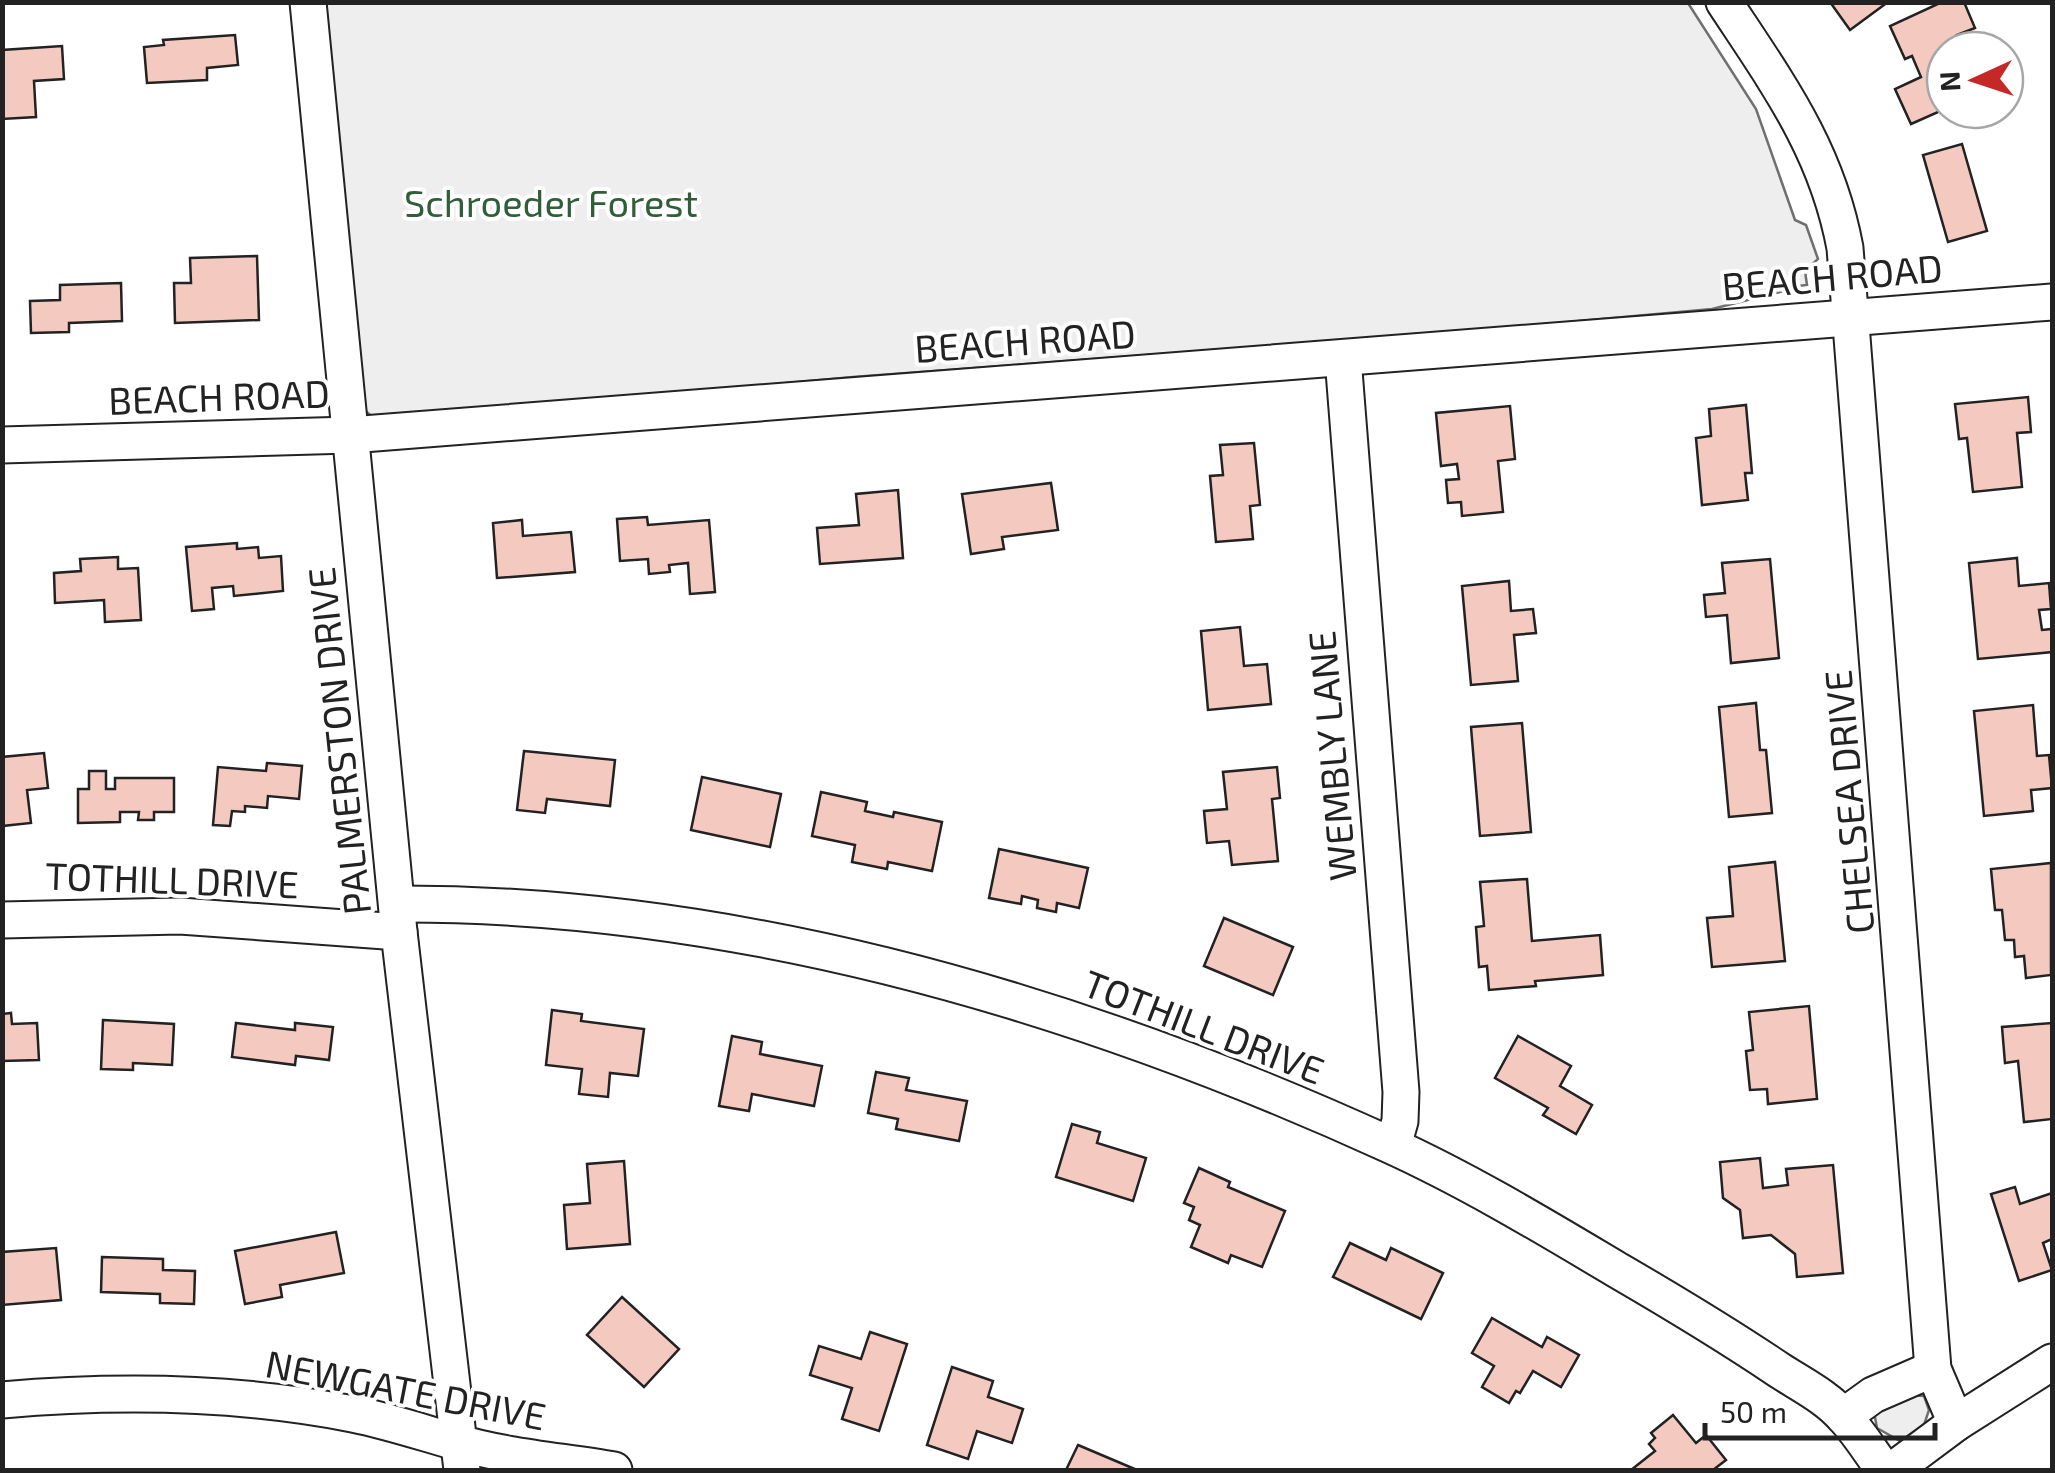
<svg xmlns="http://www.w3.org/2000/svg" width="2055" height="1473" font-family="'Exo 2',sans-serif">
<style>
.green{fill:#eee;stroke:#6f6f6f;stroke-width:2.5}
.building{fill:#f3c9c0;stroke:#222;stroke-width:2.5}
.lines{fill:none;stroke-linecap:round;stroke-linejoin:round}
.minor-casing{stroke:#222;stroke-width:39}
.minor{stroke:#fff;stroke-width:35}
.labels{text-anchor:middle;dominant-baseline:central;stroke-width:8;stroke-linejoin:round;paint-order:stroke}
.park-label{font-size:38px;fill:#2f5e38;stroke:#fff}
.street-label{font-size:38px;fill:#222;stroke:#fff}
</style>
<rect width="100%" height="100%" fill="#fff"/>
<g class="green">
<path d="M326,3H1688L1756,109L1795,220L1806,225L1818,259L1805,271L1807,285L1789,287L1784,291L1712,309L1458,332L853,377L376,420L361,407Z"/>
<path d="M1908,1395L1924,1396L1929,1410L1924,1425L1900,1441L1877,1428L1874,1412Z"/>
</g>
<g class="building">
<path d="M1830,2H1888L1850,30Z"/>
<path d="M1942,2H1964L1975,28L1957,35L1964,50H1945V109L1911,124L1895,89L1921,77L1912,56L1905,59L1890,26Z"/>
<path d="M235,35L238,65L207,68V80L147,83L144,47L164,45L163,40Z"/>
<path d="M62,46L64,79L34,81L36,117L2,119V50Z"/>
<path d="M1962,144L1987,231L1948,242L1923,155Z"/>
<path d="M257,256L259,320L175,323L174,283H191L190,258Z"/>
<path d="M121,283L122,321L69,323V332L31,333L30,301L60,300V285Z"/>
<path d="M2028,397L2031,432L2017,433L2022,487L1973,492L1967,438L1959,439L1955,404Z"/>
<path d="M1746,405L1752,473H1745L1748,500L1702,505L1696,438L1711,436L1709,409Z"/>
<path d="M1510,406L1515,459L1498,461L1503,512L1462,516L1461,502L1448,503L1446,480L1459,479L1457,464L1441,466L1436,413Z"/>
<path d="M1254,443L1260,505L1250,506L1253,539L1216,542L1210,476L1223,475L1220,445Z"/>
<path d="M1051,483L1058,530L1002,537L1004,549L971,554L962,494Z"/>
<path d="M898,490L903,558L820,564L817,528L859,525L856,494Z"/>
<path d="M647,517L648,525L709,520L715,592L690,594L688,563L669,565L670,572L649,574L648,559L620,561L617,519Z"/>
<path d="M522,520L523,536L571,532L575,572L497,578L493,523Z"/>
<path d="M237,543V549L258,547L259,558L281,556L283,591L234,596L233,586L212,588L214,609L192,611L186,547Z"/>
<path d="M118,557V569L138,568L141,620L105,622L104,600L55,603L54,573L81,571L80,559Z"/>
<path d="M2017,558L2019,586L2049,583L2051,609L2039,610L2042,630L2052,629V652L1978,659L1969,563Z"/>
<path d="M1770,559L1779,658L1731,663L1727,615L1706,617L1704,595L1725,593L1722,563Z"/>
<path d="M1509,581L1511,611L1533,609L1536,633L1514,635L1518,681L1471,685L1462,586Z"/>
<path d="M1240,627L1244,666L1267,664L1271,704L1208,710L1201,631Z"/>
<path d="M1756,703L1760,750H1766L1772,813L1729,817L1719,707Z"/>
<path d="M2033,705L2037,756L2049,755L2052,788L2031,790L2033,811L1984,816L1974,711Z"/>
<path d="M1522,723L1531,832L1480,836L1471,727Z"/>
<path d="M524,751L615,760L610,806L547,799L545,813L517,810Z"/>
<path d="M44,753L48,788L27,790L31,823L2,826V757Z"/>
<path d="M267,763L302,766L299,799L268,796L267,808L245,806V812L232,811L230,826L213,825L218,767L266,771Z"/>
<path d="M1277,767L1280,798L1272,799L1278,861L1232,865L1229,841L1207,843L1204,811L1227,809L1223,772Z"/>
<path d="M89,771H106V789H115V778H174V812H154V820H138L139,812H120V822L78,823V789H89Z"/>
<path d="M702,777L781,794L770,847L691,830Z"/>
<path d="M821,792L867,802L865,811L893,817L894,812L942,822L932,871L888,862L887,869L852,862L855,845L812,836Z"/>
<path d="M999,849L1088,868L1079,908L1057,903L1056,912L1037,908L1038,900L1022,896L1021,904L989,898Z"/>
<path d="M1775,862L1785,961L1712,967L1707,918L1733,916L1729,867Z"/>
<path d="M2051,863V975L2026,978L2024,956L2015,957L2014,940H2005L2002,910H1995L1991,869Z"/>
<path d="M1527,879L1532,941L1600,935L1603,975L1535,981L1536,986L1489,990L1487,966L1479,967L1476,927L1484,926L1480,882Z"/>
<path d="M1224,918L1293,947L1273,995L1204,966Z"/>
<path d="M1809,1006L1817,1099L1768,1104L1767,1089L1750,1090L1746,1051L1753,1050L1749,1012Z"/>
<path d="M552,1010L582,1014L581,1021L644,1029L638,1076L610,1073L608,1097L579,1094L582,1069L546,1065Z"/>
<path d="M11,1013L12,1024L37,1023L39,1060L2,1061V1014Z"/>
<path d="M103,1020L174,1024L172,1065L133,1063V1070L101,1069Z"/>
<path d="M236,1023L295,1030V1023L333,1027L329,1060L296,1056L295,1065L232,1057Z"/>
<path d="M2052,1023V1119L2024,1122L2018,1061L2005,1063L2002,1027Z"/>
<path d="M732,1036L762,1042L760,1054L822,1066L814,1106L752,1094L749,1111L719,1106Z"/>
<path d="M1518,1036L1571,1066L1560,1086L1592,1105L1576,1134L1543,1115L1548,1108L1495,1078Z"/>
<path d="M876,1072L909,1078L906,1090L967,1101L959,1141L896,1129L898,1119L868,1113Z"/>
<path d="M1072,1124L1100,1132L1097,1143L1146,1158L1133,1201L1056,1177Z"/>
<path d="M1760,1158L1763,1188L1788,1185L1786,1169L1833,1165L1843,1273L1797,1277L1795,1254L1771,1235L1743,1238L1740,1210L1723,1198L1720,1162Z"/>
<path d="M624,1161L630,1244L567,1249L564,1205L590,1203L587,1164Z"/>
<path d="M1199,1168L1230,1182L1228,1187L1285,1211L1262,1267L1231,1255L1228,1263L1191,1247L1200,1225L1189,1220L1194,1207L1184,1203Z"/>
<path d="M2015,1187L2020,1204L2052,1193V1239L2043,1243L2052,1270L2019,1281L1991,1194Z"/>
<path d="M336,1232L344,1273L280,1285L282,1297L245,1304L235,1251Z"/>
<path d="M1350,1243L1386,1260L1391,1248L1443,1273L1421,1319L1333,1277Z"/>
<path d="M56,1248L61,1300L2,1305V1252Z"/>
<path d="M102,1257L163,1259V1270L195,1271L194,1304L160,1303V1294L101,1292Z"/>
<path d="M622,1297L679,1349L644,1387L587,1335Z"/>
<path d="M1492,1318L1542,1347L1547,1337L1579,1355L1561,1387L1533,1371L1520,1393L1516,1391L1509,1403L1482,1387L1494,1366L1472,1353Z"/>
<path d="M870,1332L907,1344L879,1431L842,1419L852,1388L810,1375L819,1346L861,1359Z"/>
<path d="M952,1367L993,1381L988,1397L1023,1409L1012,1443L977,1431L968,1459L927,1445Z"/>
<path d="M1673,1415L1696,1443L1706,1435L1726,1460L1713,1470H1631L1655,1451L1649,1444L1655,1438L1651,1433Z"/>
<path d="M1078,1445L1137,1470H1066Z"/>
</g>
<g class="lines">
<defs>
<g id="minor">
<path d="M308,2L399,932L462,1470"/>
<path d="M1724,2C1778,84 1827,150 1845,248L1933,1369L1956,1423"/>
<path d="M1343,358L1401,1092L1400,1121L1393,1146"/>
<path d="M2,445L350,435L2052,302"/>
<path d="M397,904C740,903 1079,1003 1390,1145C1469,1181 1545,1227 1619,1271C1674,1303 1727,1335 1779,1370C1802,1385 1827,1397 1845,1418C1860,1434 1871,1453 1884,1470"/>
<path d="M2,920L180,916L399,932"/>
<path d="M2,1400C117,1390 240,1392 353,1414C388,1421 421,1432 456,1442C506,1457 562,1461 614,1470"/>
<path d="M1844,1416L1873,1395L1933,1369"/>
<path d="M1893,1470L1956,1423L2052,1362"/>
</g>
</defs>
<use href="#minor" class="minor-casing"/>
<use href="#minor" class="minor"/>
</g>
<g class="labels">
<g class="park-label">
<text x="551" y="202">Schroeder Forest</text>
</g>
<g class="street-label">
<text transform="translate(1832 276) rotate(-5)">BEACH ROAD</text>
<text transform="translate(1025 340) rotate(-4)">BEACH ROAD</text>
<text transform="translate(219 396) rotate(-2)">BEACH ROAD</text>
<text transform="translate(338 741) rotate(-96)">PALMERSTON DRIVE</text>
<text transform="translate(1331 756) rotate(-95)">WEMBLY LANE</text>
<text transform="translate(1848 802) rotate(-95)">CHELSEA DRIVE</text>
<text transform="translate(172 879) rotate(2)">TOTHILL DRIVE</text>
<text transform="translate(1204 1026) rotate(21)">TOTHILL DRIVE</text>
<text transform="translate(406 1389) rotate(11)">NEWGATE DRIVE</text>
</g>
</g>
<rect width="2055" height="1473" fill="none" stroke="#222222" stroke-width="10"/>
<g transform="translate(1975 80) rotate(267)"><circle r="48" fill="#ffffff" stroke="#a7a7a7" stroke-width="2.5"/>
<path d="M0-8L18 38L0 25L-18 38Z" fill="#c62828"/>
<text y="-15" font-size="28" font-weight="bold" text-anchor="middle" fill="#222222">N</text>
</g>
<path d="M1705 1423v15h230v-15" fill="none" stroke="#222222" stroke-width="5"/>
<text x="1720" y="1423" font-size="30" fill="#222222" stroke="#ffffff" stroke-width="8" paint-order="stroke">50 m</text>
</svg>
